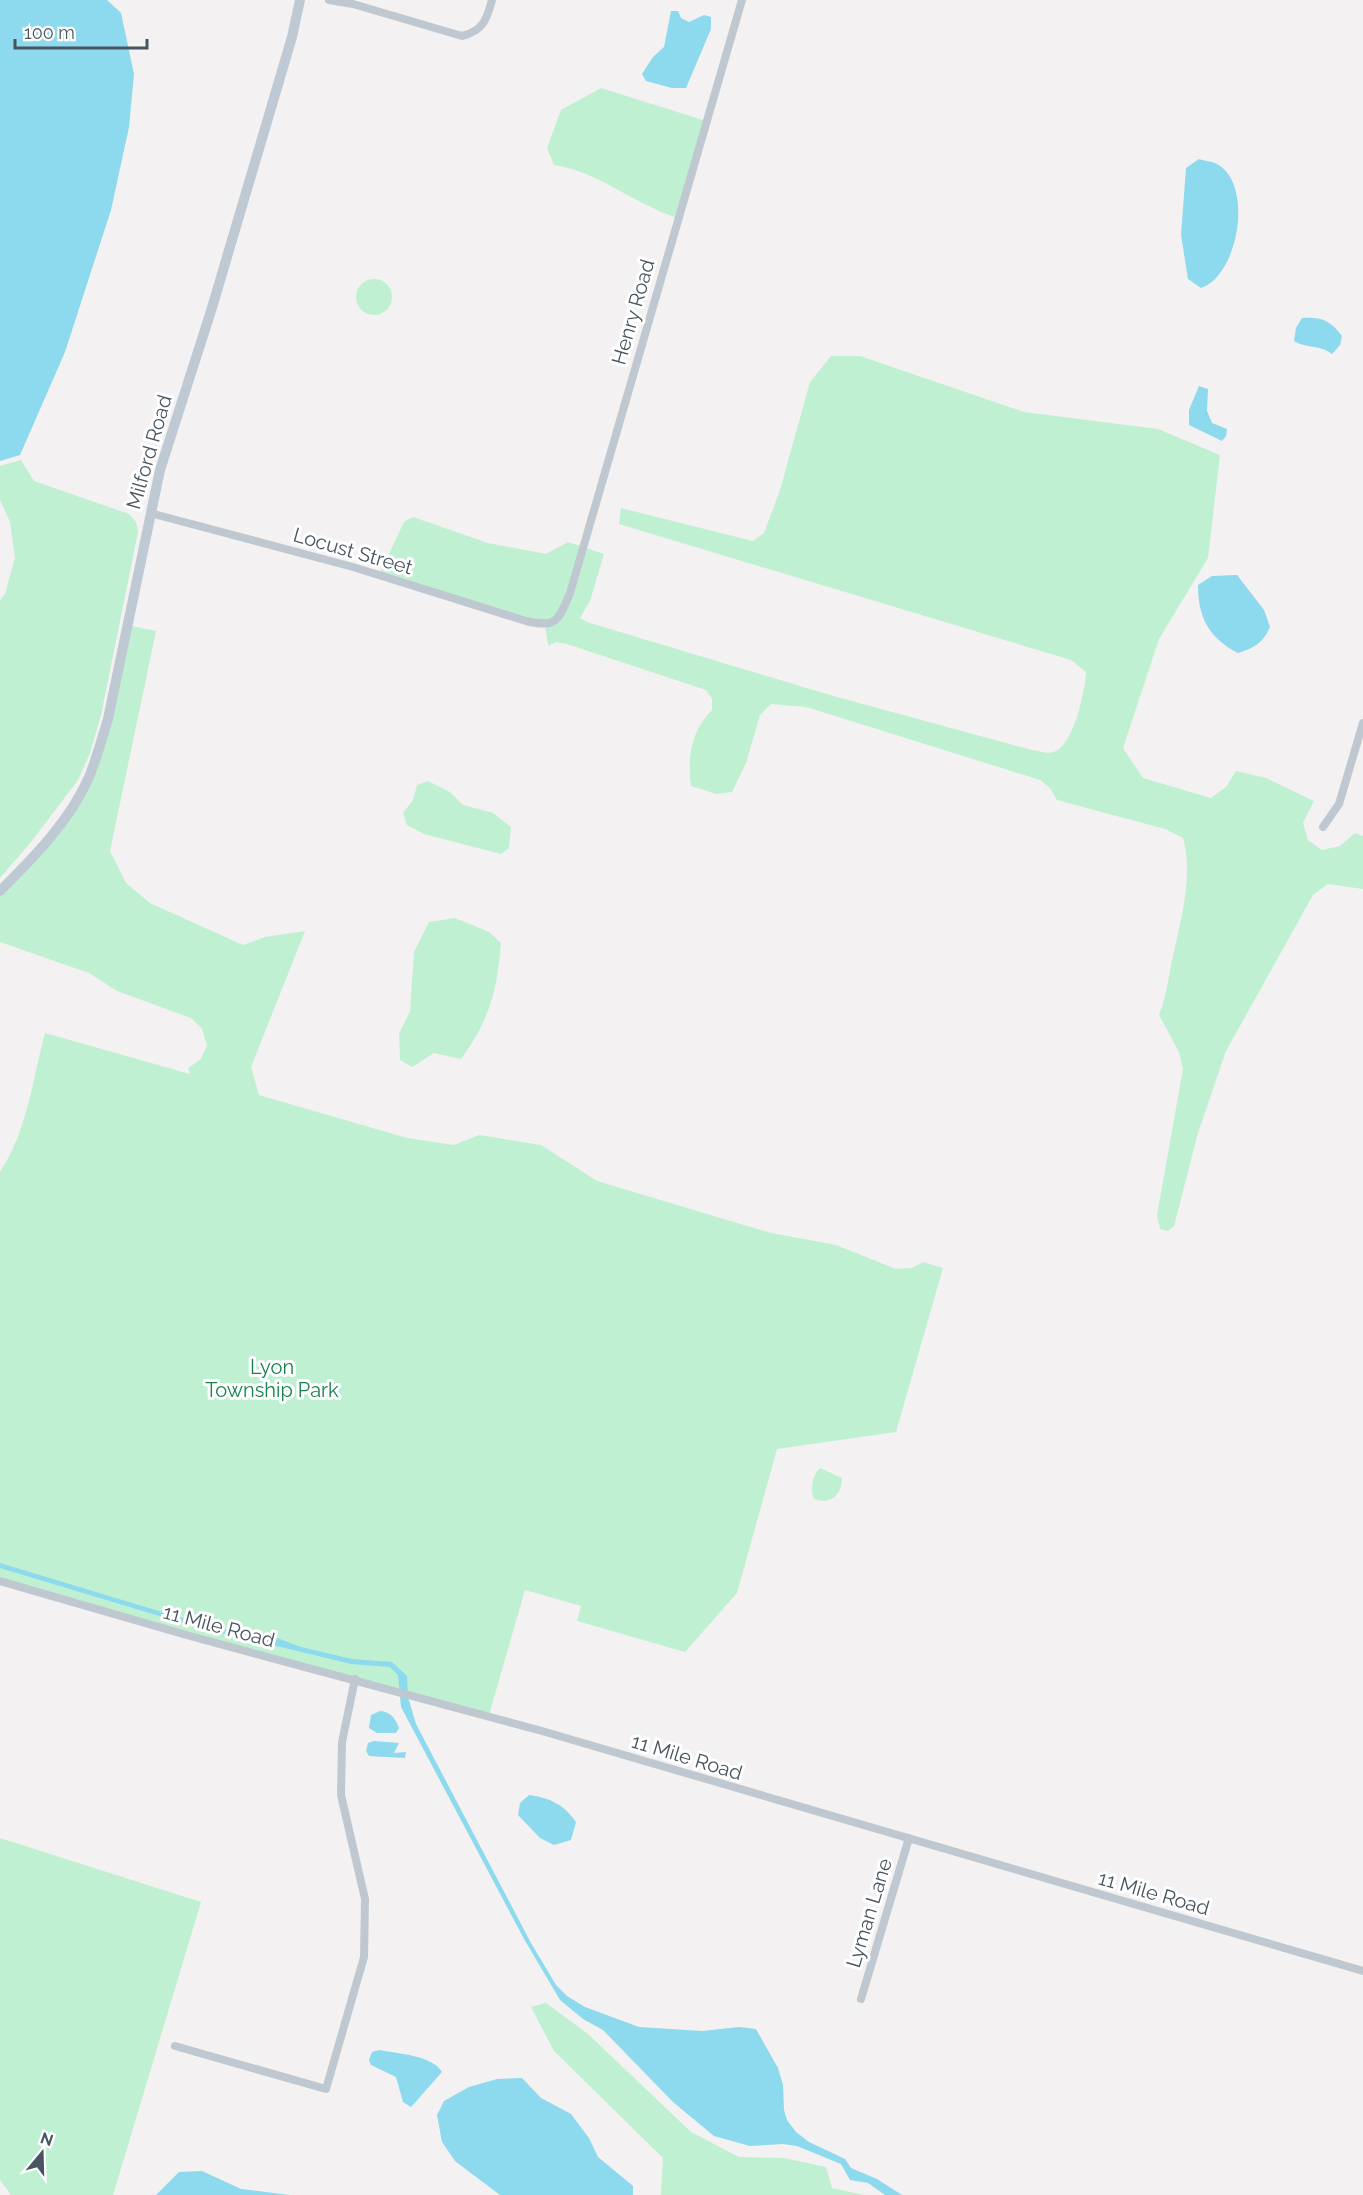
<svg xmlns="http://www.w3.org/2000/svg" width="1363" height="2195" font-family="Raleway,sans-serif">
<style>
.green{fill:#c0f0d2}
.water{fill:#8dd9ed}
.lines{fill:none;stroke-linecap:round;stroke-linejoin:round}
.street{stroke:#bfc8d0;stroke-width:8}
.secondary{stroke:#bfc9d4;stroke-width:10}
.labels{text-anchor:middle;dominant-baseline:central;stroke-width:6;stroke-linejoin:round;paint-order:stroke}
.street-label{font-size:20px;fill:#48545f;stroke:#fff}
.park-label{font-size:20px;fill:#17824c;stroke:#fff}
</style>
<rect width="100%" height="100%" fill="#f3f1f1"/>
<g class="green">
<path d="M601,88L706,121L678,218C635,205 598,171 554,165L547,148L561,110Z"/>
<circle cx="374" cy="297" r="18"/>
<path d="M831,356H860L1024,412L1158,429L1220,455L1208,558L1159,639L1123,748L1143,778L1211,798L1226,787L1236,771L1266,778L1314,801L1303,823L1308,840L1322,850L1340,846L1355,833L1363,836V889L1328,884L1313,895L1226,1051L1198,1133L1174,1226L1168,1231L1160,1229L1157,1215L1183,1069L1179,1052L1159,1015C1166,997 1168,980 1172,961C1180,922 1194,877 1183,838L1165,829L1057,800L1050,788L1040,780L806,707L771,704L760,715L746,763L732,792L716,794L691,786C687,758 691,731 712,710V699L706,690L567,644L556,642L548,646L545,625L379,575L404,522L413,517L488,543L546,554L568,542L604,554L590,601L580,618L587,622L830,695L1032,750C1040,751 1049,755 1056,751C1074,742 1085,692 1086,672L1071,660L619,524L621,508L753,541L764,533L780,490L810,382Z"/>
<path d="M21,460L34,481L129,514L136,522L138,532L101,715L90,753L78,780L31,842L0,878V600L5,594L15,558L10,522L0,500V466Z"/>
<path d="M127,625L156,631L110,851L126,883L150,903L243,945L265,937L305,931L251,1067L259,1095L407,1138L454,1145L479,1135L541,1145L597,1181L771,1233L836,1245L896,1269L912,1268L923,1262L943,1268L896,1432L777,1449L737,1593L685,1652L577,1621L581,1606L525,1590L489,1715L0,1581V1172C28,1129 32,1081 45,1033L190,1074L188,1068L201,1059L207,1045L202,1029L191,1018L117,991L89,973L0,942V890L51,837L88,779Z"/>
<path d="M428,781L450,792L463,805L493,813L511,827L509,848L501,854L424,834L407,825L403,813L413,800L417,785Z"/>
<path d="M455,918L489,932L501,943C497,991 490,1019 461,1059L434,1053L412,1067L400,1060L399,1034L410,1011L414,952L429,922Z"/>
<path d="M820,1468L842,1478C842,1495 830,1505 814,1499C810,1489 812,1476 820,1468Z"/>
<path d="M0,1838L201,1902L113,2195H11L0,2180Z"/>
<path d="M546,2003L588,2034L691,2132L739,2157L784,2158L826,2167L832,2188L864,2195H661L663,2158L554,2051L531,2007Z"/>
</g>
<g class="water">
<path d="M0,0H107L121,13L134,74L129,127L111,210L65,352L20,455L0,461Z"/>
<path d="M671,11H678L681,18L689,22L704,15L711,17V29L686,88H672L646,81L642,74L653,57L664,47Z"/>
<path d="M1199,159C1204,161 1212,161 1217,164C1254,184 1239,275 1201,288L1188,279L1181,235L1186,168Z"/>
<path d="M1302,318C1321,317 1330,320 1342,336L1340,345L1332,354C1319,344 1307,349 1294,341L1296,328Z"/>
<path d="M1199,386L1208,389L1207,411L1212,423L1227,429L1226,436L1222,441L1189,425V410Z"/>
<path d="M1237,575L1264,610L1270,627C1263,643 1254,648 1238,653C1209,638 1198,618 1198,585L1212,576Z"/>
<path d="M0,1563L195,1622L210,1617L226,1629L261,1632L301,1647L352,1659L392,1662L407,1676L408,1697L416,1724L531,1943L556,1985L567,1996L585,2007L639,2027L702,2031L739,2027L756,2029L778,2068L783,2085L784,2110L787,2120L796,2132L809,2142L845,2159L851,2168L877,2179L902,2195H885L868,2183L850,2180L841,2164L797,2146L783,2144L750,2146L714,2136L673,2102L603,2030L583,2019L560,2000L524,1939L401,1707L398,1675L390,1667L351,1664L264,1643L243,1634H223L210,1623L196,1627L0,1568Z"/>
<path d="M380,1711C391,1712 395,1718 399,1728L396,1733H377L369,1728L371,1715Z"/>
<path d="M374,1741L399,1743L394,1753L406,1752L405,1758L369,1756L366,1751L368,1743Z"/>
<path d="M529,1795C550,1798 563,1804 576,1822L571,1840L554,1845L540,1838L518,1815L520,1803Z"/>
<path d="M380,2050C398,2054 432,2055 442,2072L411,2107L403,2102L396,2077L371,2065L369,2060L372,2052Z"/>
<path d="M522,2078L541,2098L571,2114L589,2138L598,2157L633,2186V2195H500L455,2161L442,2142L437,2115L444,2101L469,2087L497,2079Z"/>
<path d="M202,2171L241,2189L290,2195H156L179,2172Z"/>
</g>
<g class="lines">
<g class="street">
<path d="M329,0L353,4L462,36C483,31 487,19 492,0"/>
<path d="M150,513L353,567L526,621C557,628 558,621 570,593L742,0"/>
<path d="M1323,827L1339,804L1363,723"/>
<path d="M0,1581L190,1636L542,1731L1363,1971"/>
<path d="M861,1999L909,1838"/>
<path d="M175,2046L326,2089L364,1957L365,1899L341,1795L342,1742L355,1679"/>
</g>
<path class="secondary" d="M0,891C33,858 70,821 89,777C97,758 102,738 108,719L160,470L211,311L292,37L300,0"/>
</g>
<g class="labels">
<g class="street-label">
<text transform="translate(633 312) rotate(-74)">Henry Road</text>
<text transform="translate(149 452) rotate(-74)">Milford Road</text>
<text transform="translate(353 551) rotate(16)">Locust Street</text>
<text transform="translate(219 1626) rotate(15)">11 Mile Road</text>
<text transform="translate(687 1757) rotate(17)">11 Mile Road</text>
<text transform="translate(1154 1893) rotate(16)">11 Mile Road</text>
<text transform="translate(869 1913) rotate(-73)">Lyman Lane</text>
</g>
<g class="park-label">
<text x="272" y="1367">Lyon<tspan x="272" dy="23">Township Park</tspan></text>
</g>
</g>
<g transform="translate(42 2153) rotate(19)" stroke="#ffffff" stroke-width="4.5" paint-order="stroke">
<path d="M0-4.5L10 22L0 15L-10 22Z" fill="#48545f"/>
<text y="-9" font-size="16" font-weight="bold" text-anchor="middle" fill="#48545f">N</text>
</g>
<path d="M15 39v9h132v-9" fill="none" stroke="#48545f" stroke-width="3"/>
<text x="24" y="39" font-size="18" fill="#48545f" stroke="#ffffff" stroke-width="4.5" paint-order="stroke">100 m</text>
</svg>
